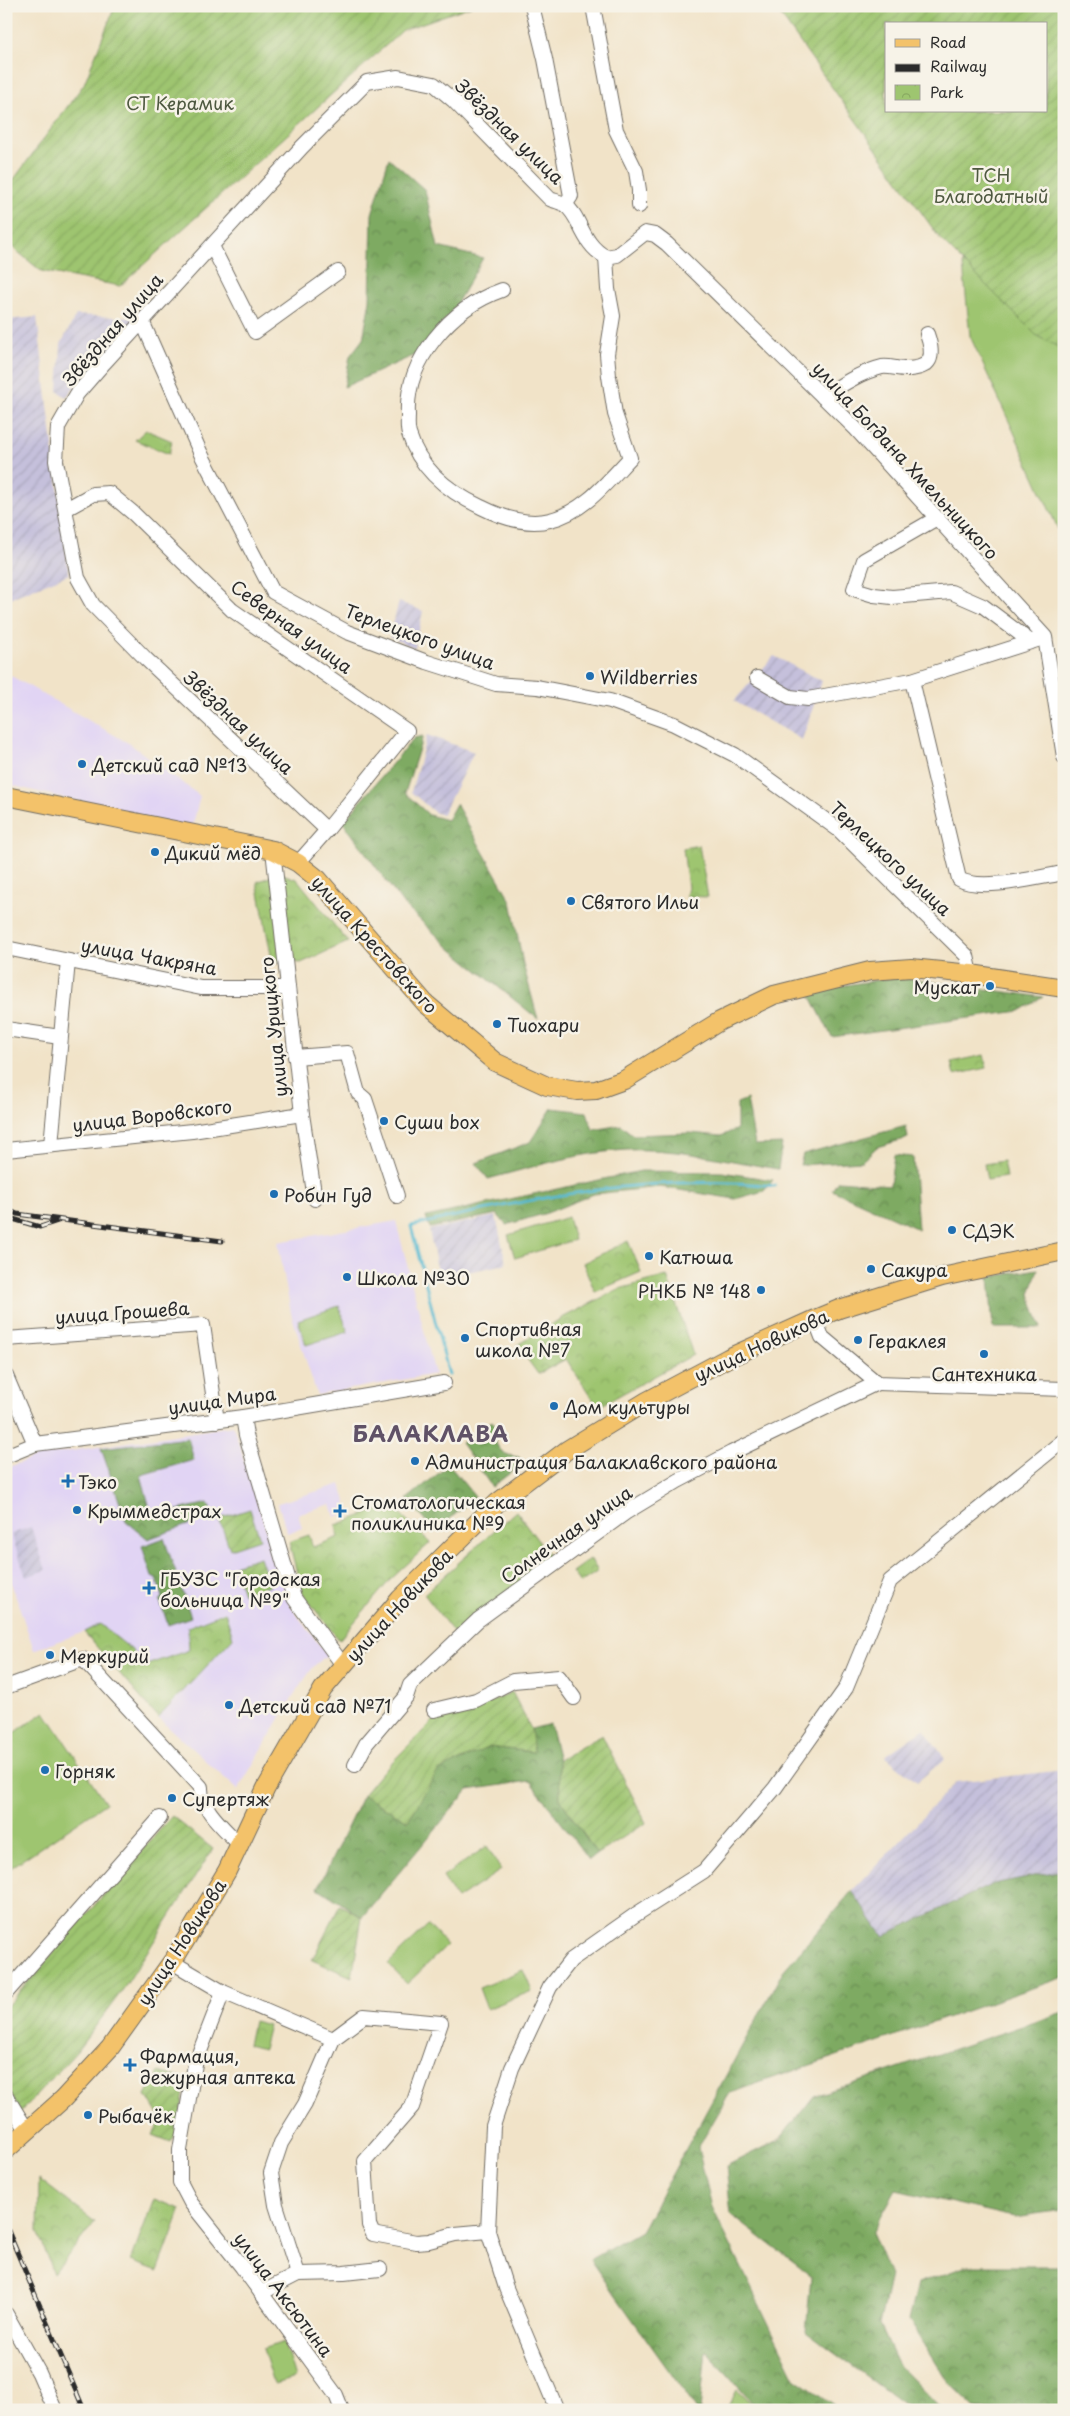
<svg xmlns="http://www.w3.org/2000/svg" width="1070" height="2416" font-family="'Playpen Sans',sans-serif">
<style>
.built{fill:#e1d4f4}
.industrial{fill:url(#industrial-furrows)}
.grass{fill:#9ec570;stroke:#64784e;fill-rule:evenodd}
.forest{fill:url(#forest-crowns);stroke:#546a46}
.park{fill:url(#park-crowns);stroke:#64784e}
.garden{fill:url(#garden-furrows);stroke:#64784e;fill-rule:evenodd}
.lines{fill:none;stroke-linecap:round;stroke-linejoin:round}
.stream{stroke:#51b8d0;stroke-width:3}
.minor-casing{stroke:#706b62;stroke-width:16}
.major-casing{stroke:#706b62;stroke-width:20}
.minor{stroke:#fff;stroke-width:14}
.major{stroke:#f3c26a;stroke-width:18}
.rail-casing{stroke:#2b2b2b;stroke-width:5}
.rail{stroke:#f7f3e8;stroke-width:3;stroke-dasharray:9;stroke-linecap:butt}
.poi-dot{fill:#1f6fb2;stroke:#f7f3e8;stroke-width:2}
.labels{text-anchor:middle;dominant-baseline:central;stroke-width:5;stroke-linejoin:round;paint-order:stroke}
.park-label{font-size:18px;fill:#4e5940;stroke:#f7f3e8}
.street-label{font-size:18px;fill:#2b2b2b;stroke:#f7f3e8}
.poi-label{font-size:18px;fill:#2b2b2b;stroke:#f7f3e8;text-anchor:start}
.district-label{font-size:22px;font-weight:bold;letter-spacing:1px;fill:#605267;stroke:#f7f3e8}
</style>
<defs>
<pattern id="industrial-furrows" width="10" height="10" patternUnits="userSpaceOnUse" patternTransform="scale(1.25)"><rect width="10" height="10" fill="#c5c0db"/><path d="M-1 1l2-2M0 10L10 0M9 11l2-2" fill="none" stroke="#a9a5bc"/></pattern>
<pattern id="forest-crowns" width="20" height="18" patternUnits="userSpaceOnUse" patternTransform="scale(1.25)"><rect width="20" height="18" fill="#7eaa62"/><path d="M2 6a3 3 0 1 1 6 0M12 15a3 3 0 1 1 6 0" fill="none" stroke="#678b51"/></pattern>
<pattern id="park-crowns" width="20" height="18" patternUnits="userSpaceOnUse" patternTransform="scale(1.25)"><rect width="20" height="18" fill="#9ec570"/><path d="M2 6a3 3 0 1 1 6 0M12 15a3 3 0 1 1 6 0" fill="none" stroke="#88a961"/></pattern>
<pattern id="garden-furrows" width="10" height="10" patternUnits="userSpaceOnUse" patternTransform="scale(1.25)"><rect width="10" height="10" fill="#9ec570"/><path d="M-1 1l2-2M0 10L10 0M9 11l2-2" fill="none" stroke="#88a961"/></pattern>
</defs>
<rect width="100%" height="100%" fill="#f7f3e8"/>
<filter id="ink" filterUnits="userSpaceOnUse"><feTurbulence type="fractalNoise" baseFrequency=".02" numOctaves="2"/><feDisplacementMap in="SourceGraphic" scale="10" xChannelSelector="R" yChannelSelector="G"/><feConvolveMatrix kernelMatrix="1 2 1 2 8 2 1 2 1" color-interpolation-filters="sRGB"/></filter>
<filter id="wash" filterUnits="userSpaceOnUse"><feTurbulence type="fractalNoise" baseFrequency=".0096" numOctaves="4" result="noise"/><feDisplacementMap in="SourceGraphic" scale="20" xChannelSelector="R" yChannelSelector="G"/><feGaussianBlur stdDeviation="1.12" result="paint"/><feColorMatrix in="noise" values="0 0 0 0 0 0 0 0 0 0 0 0 0 0 0 0 0 1.4 0 .05"/><feComposite in="paint" operator="in"/></filter>
<g filter="url(#wash)">
<rect width="100%" height="100%" fill="#f1e3c8"/>
<g class="built">
<path d="M6,673L130,744L200,796L192,829L6,784Z"/>
<path d="M396,1221L435,1374L317,1395L291,1313L278,1242Z"/>
<path d="M233,1426L291,1607L327,1655L314,1666L295,1693L238,1790L158,1718L84,1632L34,1650L6,1568V1468L39,1456Z"/>
<path d="M341,1484L349,1512L335,1517L331,1504L298,1514L302,1528L287,1533L278,1503Z"/>
</g>
<g class="industrial">
<path d="M76,315L136,318L66,397L58,391L61,344Z"/>
<path d="M37,317L69,574L6,600V320Z"/>
<path d="M399,602L423,611L415,648L389,637Z"/>
<path d="M774,656L822,681L802,740L734,701Z"/>
<path d="M427,735L474,752L442,815L434,812L411,792Z"/>
<path d="M496,1216L506,1264L439,1278L429,1230Z"/>
<path d="M31,1527L46,1570L26,1577L11,1534Z"/>
<path d="M924,1729L945,1759L917,1782L885,1756Z"/>
<path d="M1064,1770V1870L993,1884L883,1936L852,1891L956,1782Z"/>
</g>
<g class="grass">
<path d="M795,6H1064V542L970,336L961,245ZM886,24H1046V111H886Z"/>
<path d="M568,1217L574,1240L515,1258L508,1235Z"/>
<path d="M339,1306L348,1332L306,1345L298,1320Z"/>
<path d="M45,1712L106,1803L6,1871V1738Z"/>
<path d="M487,1846L501,1870L457,1899L443,1877Z"/>
<path d="M428,1925L447,1945L407,1984L388,1964Z"/>
<path d="M523,1970L532,1991L487,2009L479,1988Z"/>
<path d="M284,2342L295,2378L274,2384L263,2349Z"/>
<path d="M737,2389L760,2410H726Z"/>
</g>
<g class="forest">
<path d="M389,158L425,190L438,247L483,258L453,310L417,354L344,387L350,356L363,339L370,300L372,214Z"/>
<path d="M423,736L405,793L429,815L447,820L456,804L511,901L523,964L538,1019L451,949L403,904L343,822L414,738Z"/>
<path d="M897,977L1043,997L1020,1011L832,1037L808,991Z"/>
<path d="M747,1099L755,1145L782,1144L778,1169C728,1161 678,1148 627,1150C580,1152 533,1167 488,1179L476,1163L530,1142L552,1108L587,1112L593,1130L621,1125L633,1135L691,1133L721,1136L737,1129V1103Z"/>
<path d="M906,1126L908,1138L877,1147L862,1161L800,1165L803,1154Z"/>
<path d="M894,1155L913,1157L918,1229L832,1190L838,1181L890,1185Z"/>
<path d="M641,1171L722,1172L773,1180L764,1191L735,1199L660,1187L594,1194L547,1213L506,1225L497,1214L430,1228L426,1217Z"/>
<path d="M1038,1269L1030,1294L1041,1328H993L989,1277Z"/>
<path d="M492,1421L499,1429L494,1438C499,1452 504,1455 519,1457L523,1463L492,1487L461,1443Z"/>
<path d="M188,1438L194,1460L141,1475L152,1516L208,1503L213,1516L148,1539L126,1521L101,1448Z"/>
<path d="M449,1465L475,1497L435,1532L407,1499Z"/>
<path d="M164,1538L191,1617L168,1625L160,1601L163,1597L156,1579L152,1577L142,1546Z"/>
<path d="M550,1724L559,1760L560,1799L597,1854L589,1860L530,1781L468,1790L362,1917L318,1888L363,1795L408,1821L437,1771L489,1747L533,1752L531,1729Z"/>
<path d="M1064,1870V1977L730,2093L698,2148L712,2207L795,2378L841,2410H760L706,2351L700,2410H697L590,2260L641,2231L783,1971L852,1891L883,1936L993,1884Z"/>
<path d="M1064,2012V2210L1014,2217L896,2190L872,2232L890,2276L879,2325L897,2364L942,2410H912L806,2332L811,2276L731,2215L726,2166L780,2139L814,2096Z"/>
<path d="M964,2266H1064V2410H977L948,2382L909,2320L918,2283Z"/>
</g>
<g class="park">
<path d="M146,430L172,441L169,454L135,440Z"/>
<path d="M699,845L708,897L686,896L688,888L683,848Z"/>
<path d="M279,873L297,879L348,942L301,963L272,960L257,882Z"/>
<path d="M984,1055L987,1068L954,1075L951,1062Z"/>
<path d="M1003,1161L1006,1177L987,1180L984,1164Z"/>
<path d="M628,1241L641,1272L595,1292L583,1263Z"/>
<path d="M667,1276L693,1355L598,1407L566,1359L538,1374L517,1345L562,1318L619,1289Z"/>
<path d="M392,1505L430,1543L390,1580L339,1640L302,1593L289,1542L309,1535L313,1547L339,1537L336,1525Z"/>
<path d="M516,1511L551,1558L454,1633L424,1594Z"/>
<path d="M590,1559L598,1571L580,1583L572,1572Z"/>
<path d="M225,1612L233,1638L158,1718L84,1632L100,1624L132,1650L144,1666L189,1650L188,1627Z"/>
<path d="M253,2021L269,2025L263,2049L248,2045Z"/>
<path d="M39,2179L95,2222L53,2274L38,2231Z"/>
<path d="M154,2199L181,2209L158,2271L131,2261Z"/>
</g>
<g class="garden">
<path d="M115,6H471L403,30L120,286L41,271L6,242V190L84,84Z"/>
<path d="M774,6H1064V350L1037,336L941,240ZM886,24H1046V111H886Z"/>
<path d="M250,1509L260,1539L230,1549L219,1519Z"/>
<path d="M260,1557L270,1586L243,1594L234,1565Z"/>
<path d="M512,1692L531,1729L534,1752L489,1747L438,1771L408,1821L363,1795L382,1772L439,1715L465,1714Z"/>
<path d="M602,1735L646,1823L597,1854L560,1799L559,1760Z"/>
<path d="M172,1816L213,1849L124,1988L77,2051L21,2112L6,2085V2007Z"/>
<path d="M340,1905L362,1917L352,1977L312,1960Z"/>
<path d="M159,2072L186,2079L178,2130L171,2142L153,2135L161,2120L146,2095Z"/>
</g>
<g class="lines">
<path class="stream" d="M449,1375L411,1226C535,1198 647,1173 775,1186"/>
</g>
</g>
<g filter="url(#ink)">
<g class="lines">
<defs>
<g id="minor">
<path d="M532,6L545,59L571,196L565,205"/>
<path d="M593,6L616,130L636,171L639,190V206"/>
<path d="M212,246L255,332L338,272"/>
<path d="M502,290C451,308 405,360 408,415C408,421 407,428 409,434C420,470 449,492 481,507C501,517 527,526 550,520C584,512 607,482 630,458L615,414L609,376L607,354L613,316L608,289L606,257"/>
<path d="M142,321L201,454L273,592L347,632L427,662L496,684L537,687L610,701L674,724L735,755L839,830L967,956L971,974"/>
<path d="M823,397C841,385 861,372 882,367C889,366 898,369 905,369C932,369 935,357 927,334"/>
<path d="M66,509L93,494L109,493L133,513L232,610L407,731L327,830"/>
<path d="M937,518L864,560L854,589L874,595L892,597L951,592L983,606L1031,642"/>
<path d="M757,678L790,697L808,699L912,680L1037,640"/>
<path d="M912,680L959,879C980,892 1039,877 1064,873"/>
<path d="M273,850L302,1114L315,1199"/>
<path d="M298,863L327,830L146,659L93,605L78,578L56,461L58,427L77,394L104,363L302,147L367,82L398,77L434,84L454,101L550,199C555,201 561,202 565,205C581,216 581,244 606,257L617,255L645,233L655,235L667,244L856,429L1045,637L1064,757"/>
<path d="M6,948L201,988H288"/>
<path d="M6,1029L60,1037"/>
<path d="M295,1057L347,1053L358,1093L365,1099L397,1196"/>
<path d="M51,1145L68,961"/>
<path d="M6,1150L192,1131L302,1114"/>
<path d="M815,1319L822,1337L877,1383L1064,1389"/>
<path d="M6,1339L203,1325L217,1421"/>
<path d="M6,1376L35,1444"/>
<path d="M243,1417L246,1435L294,1598L343,1665"/>
<path d="M6,1456L35,1444L243,1417L444,1383"/>
<path d="M6,1687L83,1659L201,1787C200,1809 225,1829 239,1844"/>
<path d="M434,1710L476,1700L513,1681L559,1677L574,1698"/>
<path d="M355,1765L366,1744L406,1697L410,1685L478,1620L625,1513L678,1481L731,1453L877,1383"/>
<path d="M172,1962L223,1992L333,2039"/>
<path d="M223,1992L195,2064L180,2150V2182L191,2203L242,2267L336,2395L342,2410"/>
<path d="M6,1993L160,1818"/>
<path d="M6,2096L28,2132"/>
<path d="M298,2274L276,2205L271,2173L281,2143L305,2104L333,2039L364,2016L441,2023L412,2107L365,2161L369,2225L373,2234L416,2242L429,2241L455,2234L488,2231"/>
<path d="M261,2293L298,2274L344,2273L380,2269"/>
<path d="M6,2314L39,2373L55,2410"/>
<path d="M557,2410L506,2288L488,2231L493,2126L512,2068L550,1987L571,1960L635,1915L704,1871L775,1788L846,1688L890,1581L1064,1440"/>
</g>
<g id="major">
<path d="M6,796L273,850L298,863L318,879L425,1003L495,1062L547,1086L577,1091L596,1090L624,1080L720,1021L774,995L870,971L911,968L971,974L1064,988"/>
<path d="M6,2150L63,2099L110,2048L176,1956L227,1871L266,1788L323,1689L400,1599L497,1503L567,1450L647,1401L728,1358L815,1319L839,1309L942,1277L1064,1251"/>
</g>
</defs>
<use href="#minor" class="minor-casing"/>
<use href="#major" class="major-casing"/>
<use href="#minor" class="minor"/>
<use href="#major" class="major"/>
<defs>
<g id="rail">
<path d="M6,1209L17,1214L222,1241"/>
<path d="M6,1217L40,1227L58,1221"/>
<path d="M6,2226L84,2410"/>
</g>
</defs>
<use href="#rail" class="rail-casing"/>
<use href="#rail" class="rail"/>
</g>
</g>
<g class="poi-dot">
<circle cx="590" cy="676" r="5"/>
<circle cx="82" cy="764" r="5"/>
<circle cx="155" cy="852" r="5"/>
<circle cx="571" cy="901" r="5"/>
<circle cx="990" cy="986" r="5"/>
<circle cx="497" cy="1024" r="5"/>
<circle cx="384" cy="1121" r="5"/>
<circle cx="274" cy="1194" r="5"/>
<circle cx="952" cy="1230" r="5"/>
<circle cx="649" cy="1256" r="5"/>
<circle cx="871" cy="1269" r="5"/>
<circle cx="347" cy="1277" r="5"/>
<circle cx="761" cy="1290" r="5"/>
<circle cx="465" cy="1338" r="5"/>
<circle cx="858" cy="1340" r="5"/>
<circle cx="984" cy="1354" r="5"/>
<circle cx="554" cy="1406" r="5"/>
<circle cx="415" cy="1461" r="5"/>
<path d="M65.5 1473.5h5v5h5v5h-5v5h-5v-5h-5v-5h5z"/>
<circle cx="77" cy="1510" r="5"/>
<path d="M337.5 1503.5h5v5h5v5h-5v5h-5v-5h-5v-5h5z"/>
<path d="M146.5 1580.5h5v5h5v5h-5v5h-5v-5h-5v-5h5z"/>
<circle cx="50" cy="1655" r="5"/>
<circle cx="229" cy="1705" r="5"/>
<circle cx="45" cy="1770" r="5"/>
<circle cx="172" cy="1798" r="5"/>
<path d="M127.5 2057.5h5v5h5v5h-5v5h-5v-5h-5v-5h5z"/>
<circle cx="88" cy="2115" r="5"/>
</g>
<g class="labels">
<g class="park-label">
<text x="180" y="102">СТ Керамик</text>
<text x="991" y="174">ТСН<tspan x="991" dy="21">Благодатный</tspan></text>
</g>
<g class="street-label">
<text transform="translate(510 131) rotate(44)">Звёздная улица</text>
<text transform="translate(112 329) rotate(-49)">Звёздная улица</text>
<text transform="translate(906 460) rotate(47)">улица Богдана Хмельницкого</text>
<text transform="translate(292 626) rotate(36)">Северная улица</text>
<text transform="translate(420 636) rotate(20)">Терлецкого улица</text>
<text transform="translate(239 722) rotate(43)">Звёздная улица</text>
<text transform="translate(891 858) rotate(43)">Терлецкого улица</text>
<text transform="translate(375 944) rotate(48)">улица Крестовского</text>
<text transform="translate(149 956) rotate(10)">улица Чакряна</text>
<text transform="translate(273 1027) rotate(-96)">улица Урицкого</text>
<text transform="translate(152 1115) rotate(-7)">улица Воровского</text>
<text transform="translate(122 1312) rotate(-4)">улица Грошева</text>
<text transform="translate(761 1345) rotate(-25)">улица Новикова</text>
<text transform="translate(222 1400) rotate(-8)">улица Мира</text>
<text transform="translate(566 1534) rotate(-35)">Солнечная улица</text>
<text transform="translate(399 1605) rotate(-47)">улица Новикова</text>
<text transform="translate(181 1942) rotate(-57)">улица Новикова</text>
<text transform="translate(284 2294) rotate(53)">улица Аксютина</text>
</g>
<g class="poi-label">
<text x="600" y="676">Wildberries</text>
<text x="92" y="764">Детский сад №13</text>
<text x="165" y="852">Дикий мёд</text>
<text x="581" y="901">Святого Ильи</text>
<text x="980" y="986" text-anchor="end">Мускат</text>
<text x="507" y="1024">Тиохари</text>
<text x="394" y="1121">Суши box</text>
<text x="284" y="1194">Робин Гуд</text>
<text x="962" y="1230">СДЭК</text>
<text x="659" y="1256">Катюша</text>
<text x="881" y="1269">Сакура</text>
<text x="357" y="1277">Школа №30</text>
<text x="751" y="1290" text-anchor="end">РНКБ № 148</text>
<text x="475" y="1328">Спортивная<tspan x="475" dy="21">школа №7</tspan></text>
<text x="868" y="1340">Гераклея</text>
<text x="984" y="1373" text-anchor="middle">Сантехника</text>
<text x="564" y="1406">Дом культуры</text>
<text x="425" y="1461">Администрация Балаклавского района</text>
<text x="78" y="1481">Тэко</text>
<text x="351" y="1501">Стоматологическая<tspan x="351" dy="21">поликлиника №9</tspan></text>
<text x="87" y="1510">Крыммедстрах</text>
<text x="160" y="1578">ГБУЗС "Городская<tspan x="160" dy="21">больница №9"</tspan></text>
<text x="60" y="1655">Меркурий</text>
<text x="239" y="1705">Детский сад №71</text>
<text x="55" y="1770">Горняк</text>
<text x="182" y="1798">Супертяж</text>
<text x="140" y="2055">Фармация,<tspan x="140" dy="21">дежурная аптека</tspan></text>
<text x="98" y="2115">Рыбачёк</text>
</g>
<g class="district-label">
<text x="431" y="1432">БАЛАКЛАВА</text>
</g>
</g>
<rect width="1070" height="2416" fill="none" stroke="#f7f3e8" stroke-width="25"/>
<rect x="885" y="22" width="162" height="90" fill="#f7f3e8" stroke="#a5a39c"/>
<rect x="895" y="39" width="25" height="8" fill="#f3c26a" stroke="#a5a39c"/>
<text x="930" y="48" font-size="15" fill="#2b2b2b">Road</text>
<rect x="895" y="64" width="25" height="8" fill="#2b2b2b" stroke="#a5a39c"/>
<text x="930" y="72" font-size="15" fill="#2b2b2b">Railway</text>
<rect x="895" y="85" width="25" height="15" fill="url(#park-crowns)" stroke="#a5a39c"/>
<text x="930" y="98" font-size="15" fill="#2b2b2b">Park</text>
</svg>
